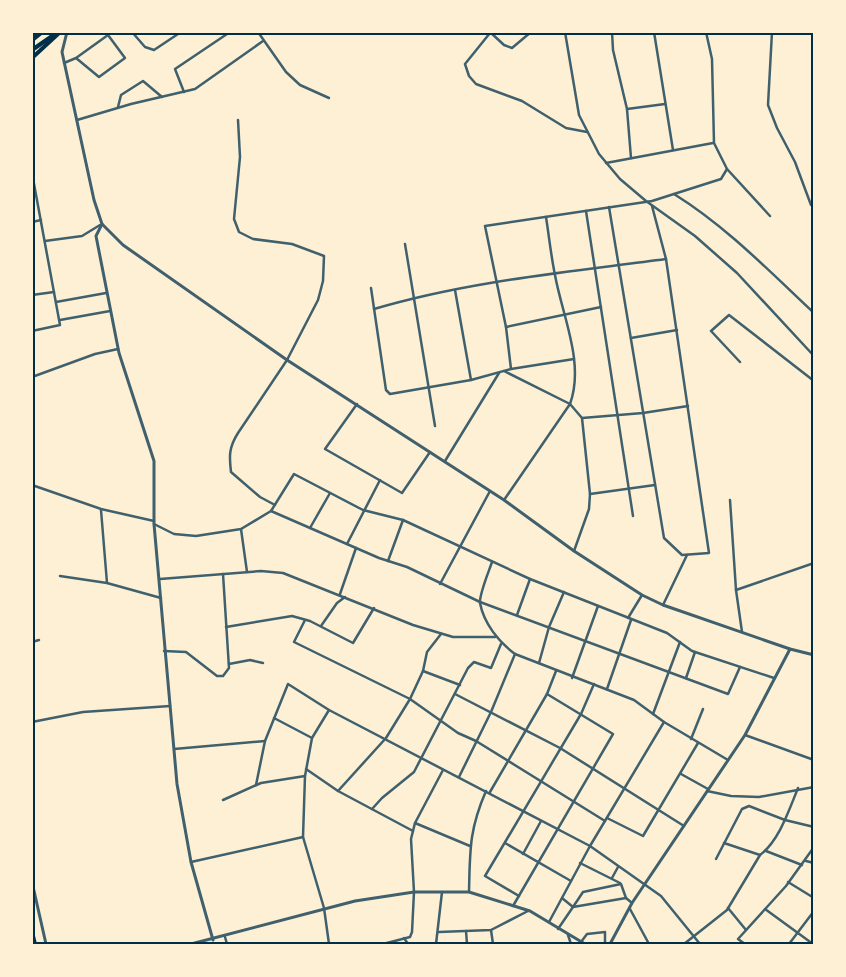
<svg xmlns="http://www.w3.org/2000/svg" width="846" height="977" font-family="'Golos Text',sans-serif">
<style>
.lines{fill:none;stroke-linecap:round;stroke-linejoin:round}
.minor{stroke:#3f606c;stroke-width:2.5}
.tertiary{stroke:#3f606c;stroke-width:3}
.secondary{stroke:#003049;stroke-width:4}
.primary{stroke:#003049;stroke-width:4}
.trunk{stroke:#003049;stroke-width:4.5}
.neatline{fill:none;stroke:#003049;stroke-width:2}
</style>
<rect width="100%" height="100%" fill="#fdf0d5"/>
<g class="lines">
<g class="minor">
<path d="M132,32L145,47L154,50L181,32"/>
<path d="M258,32L286,72L300,85L329,98"/>
<path d="M490,32L504,45L512,48L531,32"/>
<path d="M565,32L579,115L599,154L620,179L646,201L695,236L737,273L814,356"/>
<path d="M612,32L613,50L627,109L631,158"/>
<path d="M654,32L673,150"/>
<path d="M706,32L712,59L714,143L727,169L770,216"/>
<path d="M772,32L768,105L777,128L795,162L811,205H814"/>
<path d="M490,33L465,64L469,76L476,84L522,101L566,128L587,132"/>
<path d="M64,63L76,58L99,77L125,58L108,35L76,58"/>
<path d="M184,92L175,69L230,32"/>
<path d="M118,107L121,95L143,81L162,97"/>
<path d="M627,109L665,104"/>
<path d="M77,120L131,104L195,89L263,41"/>
<path d="M238,120L240,157L234,219L239,232L253,239L292,244L324,256L323,281L318,300L287,360L238,433C229,447 229,456 231,472L260,497L275,505"/>
<path d="M606,163L713,143"/>
<path d="M32,173L60,325L32,331"/>
<path d="M674,194C727,227 769,271 814,313"/>
<path d="M609,207L664,538L682,555L709,553L666,259L652,206"/>
<path d="M586,211L633,516"/>
<path d="M32,222L41,220"/>
<path d="M45,241L82,236L100,225"/>
<path d="M405,244L435,426"/>
<path d="M371,288L386,390L390,394L471,380L511,369L574,359"/>
<path d="M455,290L471,380"/>
<path d="M32,295L54,292"/>
<path d="M56,302L106,293"/>
<path d="M374,309C468,281 569,272 666,259"/>
<path d="M60,320L110,311"/>
<path d="M506,327L601,307"/>
<path d="M631,338L677,330"/>
<path d="M740,362L711,331L729,315L814,381"/>
<path d="M511,369L506,327L485,226L652,201L721,179L727,169"/>
<path d="M504,371L570,404L582,418L590,494L589,509L574,551"/>
<path d="M32,377L95,354L118,349"/>
<path d="M357,404L325,449L402,493L430,452"/>
<path d="M582,418L643,413L688,406"/>
<path d="M445,461L499,373"/>
<path d="M32,485L101,509L154,521"/>
<path d="M590,494L655,485"/>
<path d="M504,500L570,404C585,363 562,315 555,275C551,256 549,236 546,217"/>
<path d="M730,500L736,590L742,632"/>
<path d="M101,510L107,583"/>
<path d="M271,511L379,558L407,567L480,602L728,694L740,667"/>
<path d="M154,524L174,534L196,536L241,529L271,511L294,474L363,510L403,520L530,579L667,633L692,651L774,678"/>
<path d="M310,528L330,493"/>
<path d="M241,529L247,572"/>
<path d="M347,544L380,480"/>
<path d="M388,561L403,520"/>
<path d="M492,562C489,571 479,595 480,603C484,624 499,642 515,654L634,700L664,722L728,760"/>
<path d="M60,576L107,583L161,598"/>
<path d="M160,579L261,571L283,573L413,625L453,637H495"/>
<path d="M440,584L490,491"/>
<path d="M736,590L814,563"/>
<path d="M340,594L356,548"/>
<path d="M663,605L687,555"/>
<path d="M517,615L530,579"/>
<path d="M628,618L642,595"/>
<path d="M305,620L294,642L410,699L458,733L476,741L605,821"/>
<path d="M321,626L337,603L345,597"/>
<path d="M226,627L292,616L310,621L353,643L374,608"/>
<path d="M32,642L39,640"/>
<path d="M164,651L186,652L217,676H223L229,668L223,574"/>
<path d="M539,663L549,627L564,592"/>
<path d="M229,664L250,660L263,663"/>
<path d="M423,671L427,652L441,634"/>
<path d="M572,678L598,606"/>
<path d="M686,678L695,652"/>
<path d="M607,689L631,620"/>
<path d="M455,694L560,748L684,826"/>
<path d="M653,714L680,642"/>
<path d="M274,718L312,738"/>
<path d="M32,722L83,712L170,706"/>
<path d="M745,735L814,760"/>
<path d="M691,739L703,709"/>
<path d="M174,749L265,741"/>
<path d="M306,769L338,791L413,831"/>
<path d="M681,774L708,789"/>
<path d="M459,777L491,712L515,654"/>
<path d="M256,785L265,741L288,684L329,710L590,846L661,896L700,944"/>
<path d="M338,791L386,738L410,699L423,671L460,685"/>
<path d="M707,791L731,796L759,797L814,787"/>
<path d="M490,792L547,694L556,671"/>
<path d="M223,800L261,783L305,776"/>
<path d="M372,809L382,798L414,772L468,668L474,662L491,668L501,644"/>
<path d="M607,818L643,836L698,743"/>
<path d="M415,823L470,846"/>
<path d="M505,843L571,881"/>
<path d="M724,843L760,855"/>
<path d="M766,851L802,865"/>
<path d="M523,854L541,821"/>
<path d="M716,859L742,809L749,806L785,820L814,827"/>
<path d="M806,861L814,863"/>
<path d="M191,862L303,837"/>
<path d="M580,863L620,883"/>
<path d="M612,878L618,867"/>
<path d="M788,882L814,898"/>
<path d="M469,892C470,851 469,830 486,791"/>
<path d="M519,896L485,876L581,714L594,684"/>
<path d="M562,898L573,907L583,892L621,884L626,898"/>
<path d="M513,906L613,734L547,694"/>
<path d="M728,908L746,930"/>
<path d="M630,909L649,944"/>
<path d="M765,909L813,944"/>
<path d="M549,922L590,846L664,722"/>
<path d="M558,929L573,907L626,898L632,903"/>
<path d="M491,930L493,944"/>
<path d="M466,931L467,944"/>
<path d="M439,932L491,930L528,911"/>
<path d="M568,935L571,944"/>
<path d="M225,937L227,944"/>
<path d="M404,938L408,944"/>
<path d="M581,942L587,934L605,932V944"/>
<path d="M329,944L324,908L303,837L305,776L312,738L329,710"/>
<path d="M383,944L410,937L412,932L414,892L411,839L415,823L443,770"/>
<path d="M436,944L442,892"/>
<path d="M684,944L727,910L760,855C779,841 789,810 798,788"/>
<path d="M745,944L738,939L786,886L814,847"/>
<path d="M789,944L814,911"/>
</g>
<g class="tertiary">
<path d="M67,32L62,52L94,200L102,224L123,245L287,360L504,500L574,551L642,595L663,605L790,649L814,655"/>
<path d="M102,224L96,236L119,353L154,461V524L177,784L191,862L213,940"/>
<path d="M32,882L46,944"/>
<path d="M191,944L355,901L414,892H469L530,911L585,944"/>
<path d="M610,944L632,903L745,735L790,649"/>
</g>
<g class="secondary">
<path d="M32,35L37,32"/>
<path d="M32,58L58,34"/>
</g>
<path class="primary" d="M32,932L35,944"/>
<g class="trunk">
<path d="M32,40L42,32"/>
<path d="M32,50L58,32"/>
</g>
</g>
<rect width="846" height="977" fill="none" stroke="#fdf0d5" stroke-width="68"/>
<rect x="34" y="34" width="778" height="909" class="neatline"/>
</svg>
